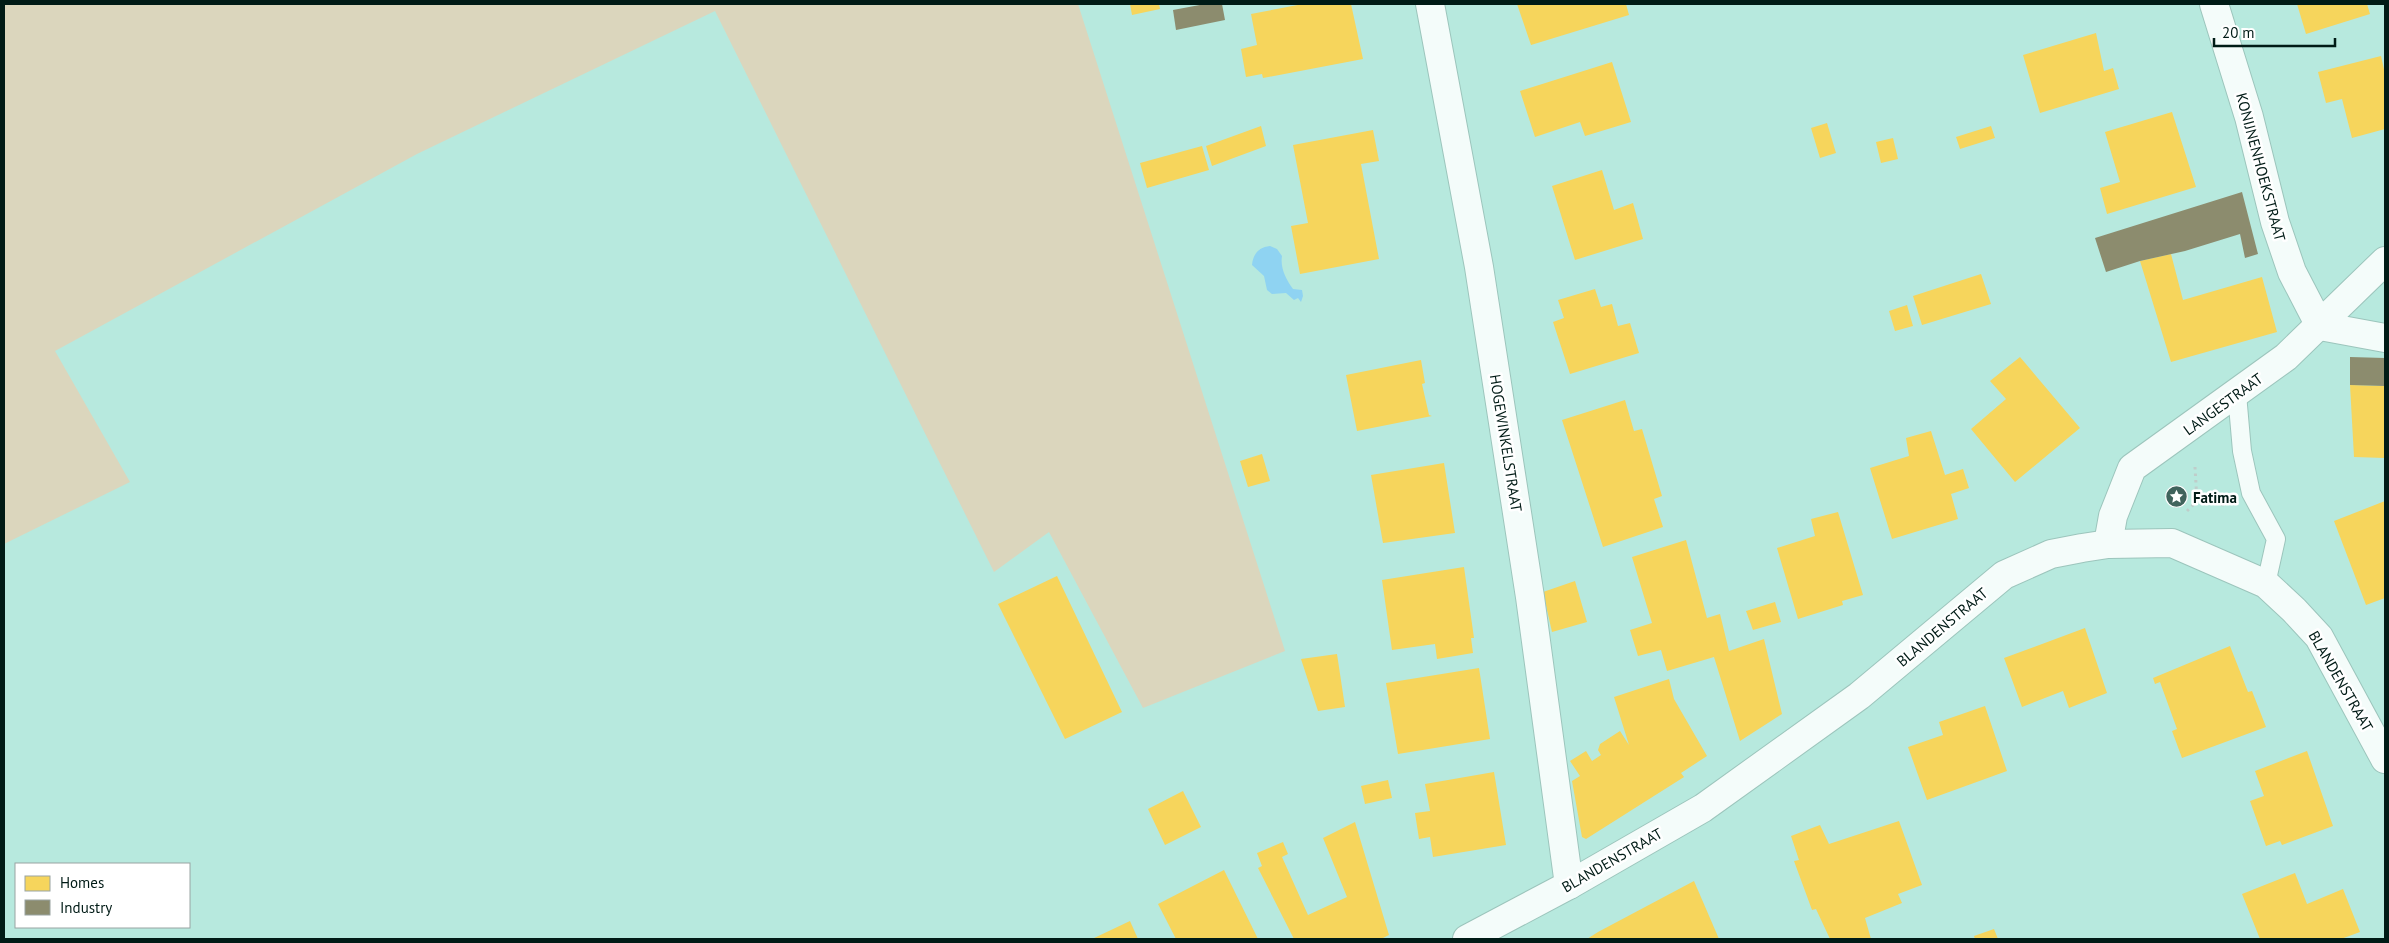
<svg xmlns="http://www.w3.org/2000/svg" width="2389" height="943" font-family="'PT Sans',sans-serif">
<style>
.green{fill:#dbd6bd}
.water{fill:#8fd3f2}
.homes{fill:#f6d55c}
.industry{fill:#8c8c6e}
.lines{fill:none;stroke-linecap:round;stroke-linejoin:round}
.service-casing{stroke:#9cc5bc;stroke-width:20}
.minor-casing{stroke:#9cc5bc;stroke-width:30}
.tertiary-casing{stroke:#9cc5bc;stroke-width:30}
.path{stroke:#bfcdca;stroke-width:3;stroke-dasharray:2.5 4;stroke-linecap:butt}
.service{stroke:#f4fcfa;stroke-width:18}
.minor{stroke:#f4fcfa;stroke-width:28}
.tertiary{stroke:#f4fcfa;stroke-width:28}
.labels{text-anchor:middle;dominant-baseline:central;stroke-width:5;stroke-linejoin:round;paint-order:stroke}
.street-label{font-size:15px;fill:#001b16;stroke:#fff}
.poi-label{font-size:15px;font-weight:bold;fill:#001b16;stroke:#fff;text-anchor:start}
</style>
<rect width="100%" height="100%" fill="#b7e9de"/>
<path class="green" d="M4,4H1078L1285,651L1143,708L1049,532L994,572L715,11L417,154L55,351L130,482L4,544Z"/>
<path class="water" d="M1270,246L1277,249L1282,256C1280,268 1286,279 1293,289L1302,290L1303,296L1301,302L1298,298L1294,300L1286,293L1272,294L1267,290L1264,276L1252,265C1253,254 1259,247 1270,246Z"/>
<g class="homes">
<path d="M1130,4H1159L1160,9L1132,15Z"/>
<path d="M1303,4H1351L1363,59L1263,78L1262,74L1246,77L1241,49L1257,45L1251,14Z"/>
<path d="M1517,4H1626L1629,15L1531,45Z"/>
<path d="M2297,4H2367L2370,14L2306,34Z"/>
<path d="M2096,33L2104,71L2113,68L2119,89L2040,113L2023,55Z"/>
<path d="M2381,56L2385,74V129L2352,138L2342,99L2326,103L2318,72Z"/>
<path d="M1612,62L1631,122L1585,136L1580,122L1535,137L1520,91Z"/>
<path d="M2172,112L2196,187L2107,214L2100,188L2120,182L2105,132Z"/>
<path d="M1827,123L1836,153L1820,158L1811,128Z"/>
<path d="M1261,126L1266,146L1212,166L1206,146Z"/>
<path d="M1991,126L1995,138L1960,149L1956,137Z"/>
<path d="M1373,130L1379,161L1361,164L1379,259L1300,274L1291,226L1308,223L1293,145Z"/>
<path d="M1893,138L1898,159L1881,163L1876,142Z"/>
<path d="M1202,146L1209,170L1147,188L1140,163Z"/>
<path d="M1602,170L1614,210L1633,203L1643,239L1575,260L1552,186Z"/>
<path d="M2171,254L2183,300L2262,277L2277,332L2171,362L2140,261Z"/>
<path d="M1981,274L1991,304L1922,325L1913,296Z"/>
<path d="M1595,289L1601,307L1612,304L1618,326L1630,323L1639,353L1570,374L1553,322L1564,318L1558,300Z"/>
<path d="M1907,305L1913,326L1895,331L1889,311Z"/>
<path d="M2020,357L2080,428L2015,482L1971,429L2006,399L1990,381Z"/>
<path d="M1421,360L1425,383L1422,384L1429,415L1432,416L1357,431L1346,375Z"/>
<path d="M2350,385L2385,386V458L2354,457Z"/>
<path d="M1625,400L1634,431L1642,429L1662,496L1654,499L1663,527L1603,547L1562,420Z"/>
<path d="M1931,431L1945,475L1963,469L1969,488L1951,494L1958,519L1892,539L1870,468L1909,456L1906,438Z"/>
<path d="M1262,454L1270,481L1248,487L1240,461Z"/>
<path d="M1444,463L1455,533L1383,543L1371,475Z"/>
<path d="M2385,501V598L2366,605L2334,521Z"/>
<path d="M1838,512L1863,595L1842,601L1843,605L1798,619L1777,548L1815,536L1811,519Z"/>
<path d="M1686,540L1707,618L1720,614L1729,651L1764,639L1782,714L1740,741L1714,657L1667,671L1661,650L1638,656L1630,630L1652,623L1632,557Z"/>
<path d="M1464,567L1474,638H1471L1473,653L1437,659L1435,644L1392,650L1382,580Z"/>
<path d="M1057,576L1122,712L1065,739L998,604Z"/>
<path d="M1575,581L1587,622L1552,632L1543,592Z"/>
<path d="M1775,602L1781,622L1753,630L1746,611Z"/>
<path d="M2085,628L2107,693L2069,708L2063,691L2022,707L2004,658Z"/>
<path d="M2230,646L2248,692L2252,691L2266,727L2182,758L2172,731L2177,729L2160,682L2155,684L2153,678Z"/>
<path d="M1337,654L1345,707L1318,711L1301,659Z"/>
<path d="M1479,668L1490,739L1398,754L1386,683Z"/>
<path d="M1669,679L1674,699L1707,756L1681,773L1684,777L1586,839L1582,837L1572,781L1580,776L1570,761L1586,751L1592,761L1601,755L1598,750L1600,744L1620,731L1629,745L1614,697Z"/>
<path d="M1985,706L2007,771L1927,800L1908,747L1943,735L1939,722Z"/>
<path d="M2307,751L2333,826L2282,845L2280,841L2266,846L2250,801L2264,796L2255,771Z"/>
<path d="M1494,772L1506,845L1433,857L1430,837L1419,839L1415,813L1430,811L1425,784Z"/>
<path d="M1388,780L1392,798L1365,804L1361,786Z"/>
<path d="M1183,791L1201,827L1165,845L1148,809Z"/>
<path d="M1899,821L1922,885L1898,894L1902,903L1865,918L1871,939H1830L1816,909L1812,910L1794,861L1799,860L1791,836L1820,825L1829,844Z"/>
<path d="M1355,822L1389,935L1381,939H1294L1258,868L1262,866L1257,853L1283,842L1288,854L1282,857L1308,915L1347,897L1323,838Z"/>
<path d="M1224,870L1258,939H1176L1158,904Z"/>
<path d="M2295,873L2307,904L2343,889L2360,932L2341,939H2260L2242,894Z"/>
<path d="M1694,881L1719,939H1587L1598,932Z"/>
<path d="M1130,921L1138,939H1092Z"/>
<path d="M1994,929L1998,939H1975L1974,936Z"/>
</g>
<g class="industry">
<path d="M1205,4H1222L1225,20L1176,30L1173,10Z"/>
<path d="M2242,192L2258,254L2245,258L2240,234L2185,251L2140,261L2106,272L2095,238Z"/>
<path d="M2350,357L2385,358V386L2350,385Z"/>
</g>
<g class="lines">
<defs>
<path id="service" d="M2237,394L2242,451L2251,493L2276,539L2266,584"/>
<g id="minor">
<path d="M1430,4L1479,267L1530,597L1569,885"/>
<path d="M2214,4L2249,117L2275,222L2292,272L2320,326"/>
<path d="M2320,326L2385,338"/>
<path d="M2108,544L2113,516L2132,468L2286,357L2385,261"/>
</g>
<path id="tertiary" d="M1467,939L1569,885L1703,808L1859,696L2004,575L2051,554L2082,548L2108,544L2172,543L2266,584L2294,610L2319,637L2385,759"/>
</defs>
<use href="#service" class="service-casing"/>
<use href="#minor" class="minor-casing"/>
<use href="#tertiary" class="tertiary-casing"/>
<g class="path">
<path d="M2195,467L2197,501L2224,505"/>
<path d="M2187,511L2197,501"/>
</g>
<use href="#service" class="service"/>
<use href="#minor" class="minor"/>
<use href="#tertiary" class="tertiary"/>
</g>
<defs>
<symbol id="sight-disc" viewBox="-11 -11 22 22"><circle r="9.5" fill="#40635c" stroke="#fff"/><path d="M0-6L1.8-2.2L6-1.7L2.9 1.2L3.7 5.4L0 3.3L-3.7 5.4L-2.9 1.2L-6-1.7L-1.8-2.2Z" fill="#fff"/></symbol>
</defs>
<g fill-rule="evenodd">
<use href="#sight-disc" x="2164" y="484" width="25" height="25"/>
</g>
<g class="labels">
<g class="street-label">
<text transform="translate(2261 167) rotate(75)">KONIJNENHOEKSTRAAT</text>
<text transform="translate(2223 404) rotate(-36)">LANGESTRAAT</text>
<text transform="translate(1506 443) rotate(81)">HOGEWINKELSTRAAT</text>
<text transform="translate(1942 627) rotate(-40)">BLANDENSTRAAT</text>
<text transform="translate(2341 681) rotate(60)">BLANDENSTRAAT</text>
<text transform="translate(1612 860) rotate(-30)">BLANDENSTRAAT</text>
</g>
<g class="poi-label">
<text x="2193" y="497">Fatima</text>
</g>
</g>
<rect width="2389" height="943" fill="none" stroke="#001b16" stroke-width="10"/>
<rect x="15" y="863" width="175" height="65" fill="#ffffff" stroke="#99a4a2"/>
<rect x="25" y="876" width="25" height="15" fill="#f6d55c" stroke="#99a4a2"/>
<text x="60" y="888" font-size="15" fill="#001b16">Homes</text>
<rect x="25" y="900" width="25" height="15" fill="#8c8c6e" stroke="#99a4a2"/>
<text x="60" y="913" font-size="15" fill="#001b16">Industry</text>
<path d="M2214 38v8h121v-8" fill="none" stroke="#001b16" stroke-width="2.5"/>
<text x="2222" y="38" font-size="15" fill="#001b16" stroke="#ffffff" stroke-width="4" paint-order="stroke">20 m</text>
</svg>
